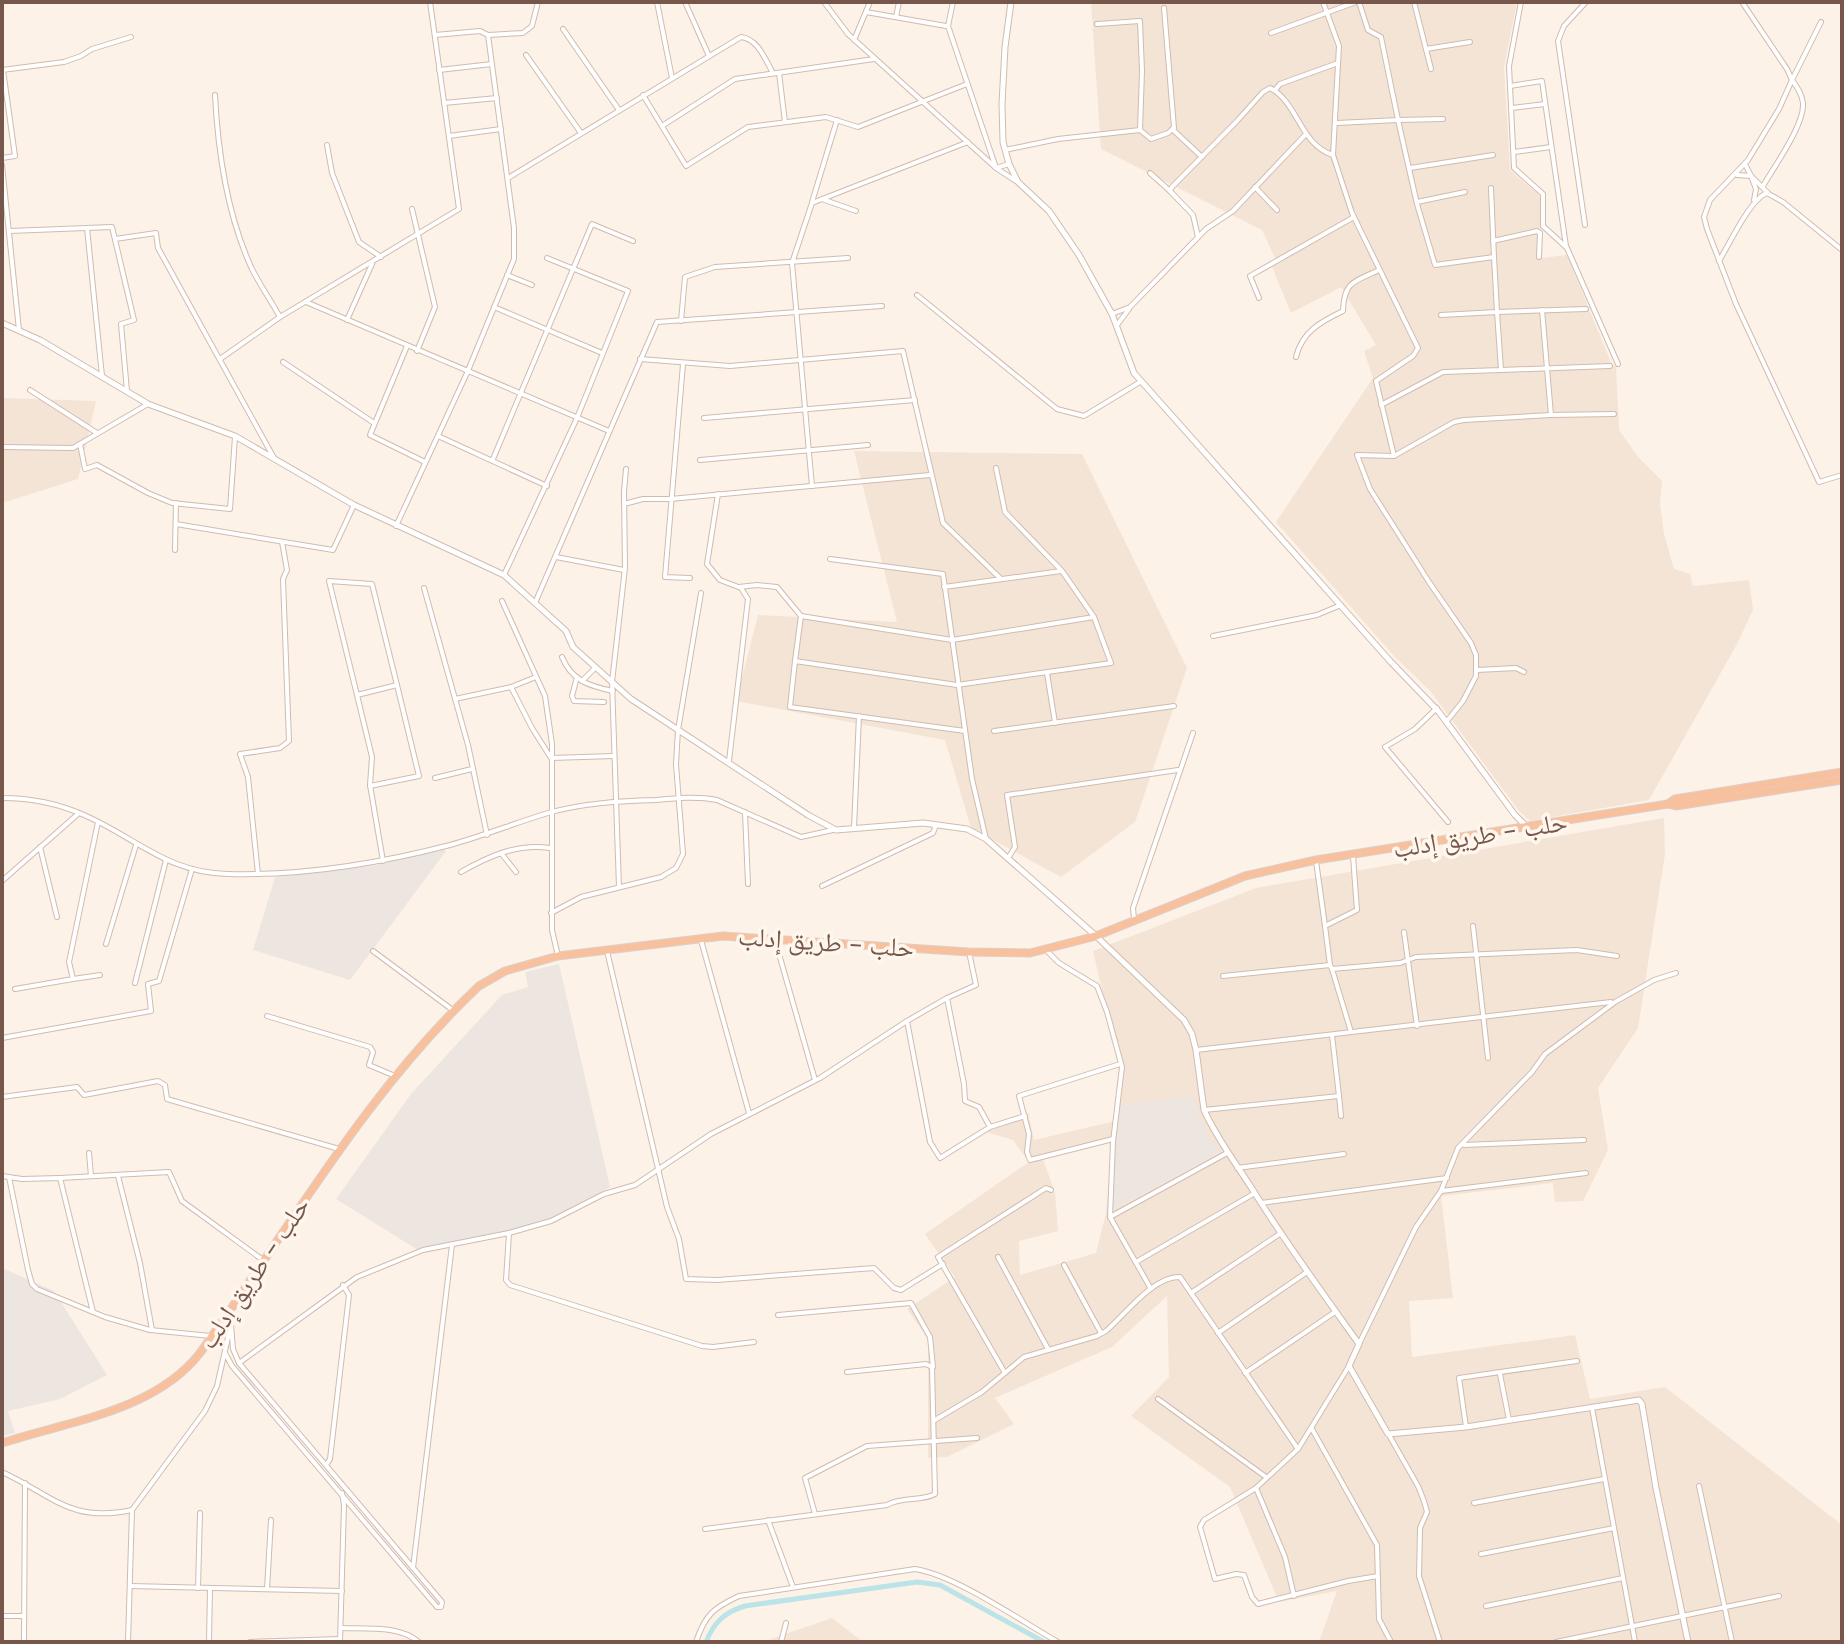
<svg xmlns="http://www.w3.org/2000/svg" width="1844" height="1644" font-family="'DM Sans','Noto Naskh Arabic',sans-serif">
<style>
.residential{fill:#f4e4d5}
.industrial{fill:#ede5e0}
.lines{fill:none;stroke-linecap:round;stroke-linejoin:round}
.canal{stroke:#bae4e7;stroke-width:5}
.minor-casing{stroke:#d1bbaf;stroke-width:6}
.tertiary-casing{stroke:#d1bbaf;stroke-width:7}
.trunk-casing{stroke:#d9d0cd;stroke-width:9}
.minor{stroke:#fff;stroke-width:4}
.tertiary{stroke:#fff;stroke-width:5}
.trunk{stroke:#f9c09e;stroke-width:7}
.labels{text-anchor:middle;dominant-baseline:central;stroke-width:7;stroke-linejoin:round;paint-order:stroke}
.street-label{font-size:26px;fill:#77574b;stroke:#fff7ed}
</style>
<rect width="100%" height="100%" fill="#fdf2e7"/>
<g class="residential">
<path d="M1091,2H1517L1504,67L1510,170L1540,196L1541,258L1567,255L1612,365L1616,366L1619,430L1639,458L1662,481L1660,504L1664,534L1674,569L1690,574L1693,586L1749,580L1753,610L1737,644L1649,800L1530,821L1519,811L1431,692L1395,657L1276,522L1373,378L1364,351L1376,345L1341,287L1291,313L1270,262L1275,258L1262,230L1101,149Z"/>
<path d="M2,398L96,401L78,479L2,503Z"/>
<path d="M854,451L1082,454L1187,668L1135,822L1061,877L971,828L945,740L736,701L758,615L897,622Z"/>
<path d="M1664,818L1665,854L1638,1028L1598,1088L1608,1150L1583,1201L1555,1202L1553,1183L1441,1196L1453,1298L1409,1301L1412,1357L1575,1335L1590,1399L1665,1387L1842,1525V1642H1319L1337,1591L1279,1602L1230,1487L1131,1416L1169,1377L1167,1296L1112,1347L995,1398L1014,1424L947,1457L928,1458V1339L907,1309L955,1277L925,1234L1029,1162L1013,1140L986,1132V1128L1028,1113L1034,1140L1115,1121L1112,1142L1043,1159L1055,1193L1058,1231L1019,1241L1020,1275L1096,1253L1106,1213L1220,1152L1116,1106L1119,1066L1093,951L1256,888Z"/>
<path d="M832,1618L863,1642H762Z"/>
</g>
<g class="industrial">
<path d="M442,849L446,851L350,980L253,950L275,877L372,866Z"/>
<path d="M559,964L610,1187L547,1223L418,1250L336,1199L411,1094L502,995L528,987L525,972Z"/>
<path d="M1194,1096L1202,1122L1220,1152L1106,1213L1116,1106Z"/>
<path d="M2,1268L54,1291L107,1375L60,1399L8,1411L15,1433L2,1436Z"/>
</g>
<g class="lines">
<path class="canal" d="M706,1642C714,1622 725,1612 745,1606L917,1582L940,1585L1044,1642"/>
<defs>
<g id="minor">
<path d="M657,2L672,78"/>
<path d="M685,2L709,56"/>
<path d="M824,2L848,34L996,168L1009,164"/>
<path d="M953,2L948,26L996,168L1016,181"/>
<path d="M1323,2L1339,46L1333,155L1352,213L1418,348L1413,356L1376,381L1394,456"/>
<path d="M1414,2L1431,69"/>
<path d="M1521,2L1509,66L1514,168L1543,194V226L1567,248L1618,364"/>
<path d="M1742,2L1787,69L1792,80L1779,109L1748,160L1710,200L1704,217L1707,229L1736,304L1819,482L1842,475"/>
<path d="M866,12L946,26"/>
<path d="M896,17L899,2"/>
<path d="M563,29L619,110"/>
<path d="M1271,33L1356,2"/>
<path d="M488,35L523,33L532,26L538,2"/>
<path d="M854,40L870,2"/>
<path d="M1426,49L1470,42"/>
<path d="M526,55L581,133"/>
<path d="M2,70L64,62L81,56L92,49L131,37"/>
<path d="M439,70L492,64"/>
<path d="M779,73L785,122"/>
<path d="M1510,86L1542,81L1566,246"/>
<path d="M1275,90L1280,84L1338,63"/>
<path d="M215,95C218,154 227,215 252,269C260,285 271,301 280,317"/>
<path d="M643,95L686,166L748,127L826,117L858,127L967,84"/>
<path d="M444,103L497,98"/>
<path d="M1512,108L1545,104"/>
<path d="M1337,123L1398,120L1381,37L1368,30L1359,2"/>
<path d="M662,126L735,79L874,59"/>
<path d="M1172,129L1202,157"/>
<path d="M1140,130L1151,139L1168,133L1174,128L1164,8"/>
<path d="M449,136L501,129"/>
<path d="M327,145L332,173L359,242L381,257"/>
<path d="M1005,150L1058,139L1140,130L1142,71L1140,21L1097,24"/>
<path d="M1514,152L1551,147"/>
<path d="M2,158L15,156L3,70"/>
<path d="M1745,164L1751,176L1768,193"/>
<path d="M2,165L19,330"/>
<path d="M1410,168L1493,155"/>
<path d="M1150,173L1170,191"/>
<path d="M1737,175L1751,176L1756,189L1754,200"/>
<path d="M508,178L741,37C758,39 765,59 773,73"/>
<path d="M1763,186C1774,167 1805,124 1803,103C1802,94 1797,87 1792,80L1821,22"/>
<path d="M1255,187L1277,210"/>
<path d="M1491,188L1494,257"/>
<path d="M822,199L856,211"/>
<path d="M812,202L837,120"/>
<path d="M1417,202L1465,192"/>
<path d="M412,209L435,307L417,351"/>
<path d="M1585,225L1558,41L1564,26L1586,2"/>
<path d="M87,228L102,376"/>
<path d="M9,231L112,227L134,320L121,324L127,391"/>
<path d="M1198,237L1193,215L1170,191L1172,187L1237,121L1263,92L1270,88C1298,102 1300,145 1333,155"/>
<path d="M115,239L156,233L158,248L274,458"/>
<path d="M1493,241L1537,231L1540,233L1539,257"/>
<path d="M1719,261C1729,245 1750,199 1767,193L1783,202L1842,250"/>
<path d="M507,275L532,285"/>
<path d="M917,295L1057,409L1084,416L1140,382"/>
<path d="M1259,298L1250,276L1354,217"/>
<path d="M306,302L609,431"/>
<path d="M494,307L602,353"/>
<path d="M1542,310L1551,415L1614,414"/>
<path d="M1112,314L1130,307L1206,229L1233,211L1306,134"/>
<path d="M1441,315L1497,312L1494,257L1435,265L1417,204L1398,120L1443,119"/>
<path d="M347,320L372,264"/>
<path d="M681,321L685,277L715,267L848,258"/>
<path d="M1117,325L1129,309"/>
<path d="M407,346L370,435L425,462"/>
<path d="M1296,357C1302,332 1320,322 1343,311C1344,281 1354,282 1379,270"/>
<path d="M220,359L280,317L459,209L430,2"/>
<path d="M640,359L730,366L903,351L943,523L1001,579"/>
<path d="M283,362L374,423"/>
<path d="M683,364L665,577L690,578"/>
<path d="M1501,370L1610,366"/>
<path d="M30,390L97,433"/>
<path d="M1381,405L1443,372L1501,370L1497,312L1586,309"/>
<path d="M704,418L915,400"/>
<path d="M438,436L547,486"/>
<path d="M80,444L85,469L97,465L148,493L172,503L230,509L235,437"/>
<path d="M2,447L73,448L148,404"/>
<path d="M493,459L592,224L633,241"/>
<path d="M700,460L868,445"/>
<path d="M812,486L792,263L812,203L968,142"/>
<path d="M718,494L707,564L720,580L741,588L748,599L729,761"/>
<path d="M624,504L643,499H670L930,475"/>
<path d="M176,524L333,550L354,505"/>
<path d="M396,526L467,373L514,259V228L488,35L480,31L435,35"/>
<path d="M175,550L176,503"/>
<path d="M556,557L624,570"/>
<path d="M830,559L943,574L972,779L986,839"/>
<path d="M504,575L577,418L628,291L547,258"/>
<path d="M739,587L757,585L777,587L801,616L952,640L1094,617"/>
<path d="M944,587L1061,571"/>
<path d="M424,588L468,745L487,835"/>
<path d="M502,601L545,696L552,744V930L558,956"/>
<path d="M535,603L657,322L882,306"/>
<path d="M1213,636L1317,615L1341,605"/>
<path d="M562,657C572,681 589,686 613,691"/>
<path d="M795,661L801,616"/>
<path d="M1477,670L1516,668L1524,672"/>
<path d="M1047,673L1055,723"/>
<path d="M536,677L511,687L532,728L551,758L614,756"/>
<path d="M577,677L572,696L574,701L604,702"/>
<path d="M582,681L596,667"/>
<path d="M357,695L329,581L372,584L397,685L357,695L372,757L370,785L383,861"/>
<path d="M455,699L511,687"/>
<path d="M1437,708L1415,729L1385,747L1448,822"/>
<path d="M1447,721L1463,701L1476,676V655L1471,643L1429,582L1370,489L1357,455L1394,456L1454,422L1464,420L1551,415"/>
<path d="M965,731L790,707L795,661L957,685L1111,663L1094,617L1062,571L1005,512L996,468"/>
<path d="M994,731L1174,706"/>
<path d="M435,778L472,769"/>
<path d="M370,786L419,776L397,685"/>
<path d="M2,798C31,798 57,803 84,815C135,837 167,873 228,874C304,876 377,864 450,845C483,836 515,823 548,813C583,803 621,801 656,800C677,798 697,796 717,800L801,837L833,830"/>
<path d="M745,812L748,884"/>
<path d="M854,828L859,716"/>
<path d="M40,847L57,917"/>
<path d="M501,853L516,872"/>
<path d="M1008,858L1015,847L1007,795L1178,770"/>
<path d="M1316,861L1325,926"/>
<path d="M461,872C489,856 518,843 550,848"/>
<path d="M258,874L248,777L240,754L280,748L289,741L283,579L287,570L282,542"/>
<path d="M2,881L79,813"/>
<path d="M822,886L933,833L936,825"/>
<path d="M619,887L612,682L625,568L624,492L626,469"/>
<path d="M551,913L581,897L661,877L676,868L683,854L676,764L678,730L701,593"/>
<path d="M1134,919L1133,908L1193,733"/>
<path d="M1473,926L1488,1058"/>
<path d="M1404,932L1417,1026"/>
<path d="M701,940L749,1113"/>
<path d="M775,940L815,1080"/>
<path d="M106,944L136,845"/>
<path d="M1046,950L1059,963L1097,986L1107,1012L1122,1067L1113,1142L1110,1217L1151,1289"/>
<path d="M373,951L454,1011"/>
<path d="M607,951L667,1207L679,1239L686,1279L717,1280L874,1268L894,1288L901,1290L943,1264"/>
<path d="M1330,965L1325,926L1357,910L1353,856"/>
<path d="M1332,969L1351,1032"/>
<path d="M1223,976L1330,965L1332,969L1400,963L1416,957L1577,950L1617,956"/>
<path d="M73,979L100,975"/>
<path d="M135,983L166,860"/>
<path d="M15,989L73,979L69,962L98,822"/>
<path d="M267,1016L370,1047L373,1052L369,1065L395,1076"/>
<path d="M907,1021L930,1142L940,1158L990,1127L979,1107L965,1101L964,1084L947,998L976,985L969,952"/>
<path d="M1332,1035L1339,1096"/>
<path d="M2,1038L151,1011L148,984L159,981L192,869"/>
<path d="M1196,1050L1611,1002"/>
<path d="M2,1097L77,1087L84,1095L158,1081L165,1085L167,1099L339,1149"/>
<path d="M1204,1110L1339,1096L1341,1116"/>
<path d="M990,1127L1025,1116"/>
<path d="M1113,1139L1030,1160L1027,1152L1029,1134L1019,1096L1120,1064"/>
<path d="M1464,1145L1584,1140"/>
<path d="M89,1153L91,1176"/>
<path d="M1237,1168L1344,1154"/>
<path d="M2,1176L22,1179L60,1178L93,1312"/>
<path d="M118,1176L140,1263L152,1330"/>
<path d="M9,1177L28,1270L32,1284L37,1289L105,1317L150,1330L211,1336"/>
<path d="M60,1178L169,1172L182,1201L263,1260"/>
<path d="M1441,1191L1586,1173"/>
<path d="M1261,1203L1447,1178"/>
<path d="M1110,1217L1227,1153"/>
<path d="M509,1233L506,1280L510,1285L702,1346L713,1347L754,1342"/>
<path d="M998,1257L1048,1349"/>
<path d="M1136,1262L1255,1193"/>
<path d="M1064,1265L1101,1333"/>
<path d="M1191,1293L1281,1233"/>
<path d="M778,1315L911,1303L930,1337L933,1367"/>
<path d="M1218,1333L1307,1272"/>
<path d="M1359,1344L1416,1227L1441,1191L1458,1148L1532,1072L1545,1054L1615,1002L1654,980L1676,973"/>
<path d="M225,1353L232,1366L437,1607H441L442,1602L239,1363L233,1349L231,1324"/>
<path d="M239,1363L357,1277L423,1250L509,1233L551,1221L604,1194L635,1185L711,1134L820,1078L907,1021L947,998"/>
<path d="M1349,1366L1298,1449L1256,1488L1204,1520L1200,1527L1215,1579L1236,1574L1244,1575L1252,1597L1258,1604L1348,1581L1378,1576"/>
<path d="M1005,1373L938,1257L1046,1188L1051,1190"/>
<path d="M1245,1373L1335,1312"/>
<path d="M1500,1374L1509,1420"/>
<path d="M1158,1399L1266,1477"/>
<path d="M1592,1408L1635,1642"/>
<path d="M935,1420L982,1392L1024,1357L1097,1336L1106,1331C1125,1315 1153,1276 1180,1277L1191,1293L1298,1449"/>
<path d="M1466,1427L1459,1378L1577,1361"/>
<path d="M1312,1429L1377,1545L1379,1619L1391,1642"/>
<path d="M1389,1435L1418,1486L1424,1501L1427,1512L1420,1528L1419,1576L1440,1642"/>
<path d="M326,1465L330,1459L349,1295L343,1285"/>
<path d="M2,1472C54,1496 70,1523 132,1510L205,1411L217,1386L231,1324L225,1317"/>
<path d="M1699,1486L1732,1642"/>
<path d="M1256,1488L1285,1557L1294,1596"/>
<path d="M1474,1503L1604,1479"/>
<path d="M815,1514L805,1478L867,1446L977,1438"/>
<path d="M768,1520L793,1587"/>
<path d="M705,1529L887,1505C903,1496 920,1502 935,1494L932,1367L926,1364L847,1372"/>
<path d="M1481,1554L1614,1528"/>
<path d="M413,1568L452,1245"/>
<path d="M130,1586L342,1591"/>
<path d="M198,1588L200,1513"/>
<path d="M267,1589L271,1520"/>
<path d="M1486,1606L1623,1578"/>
<path d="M2,1616H24"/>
<path d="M341,1628C367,1629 399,1625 419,1642"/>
<path d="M24,1642L25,1483"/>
<path d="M128,1642L132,1510"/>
<path d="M209,1642L210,1588"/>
<path d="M250,1642L340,1639"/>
<path d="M340,1642L344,1505L342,1493"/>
<path d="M696,1642C705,1615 713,1608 739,1596L915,1569C955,1575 1021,1621 1058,1642"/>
<path d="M781,1642L786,1623"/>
<path d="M1556,1642L1779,1596"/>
</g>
<g id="tertiary">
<path d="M1011,2L1005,47L1002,104L1003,142L1009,164L1018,182L1049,211L1079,255L1112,314L1134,373L1390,661L1439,712L1515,815L1527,827"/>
<path d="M2,323L40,340L148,404L235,436L354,505L504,575L566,631L573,647L631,699L808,815L836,830L923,823L967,829L986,839L1096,936L1184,1020L1192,1034L1196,1050L1204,1110C1218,1141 1238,1166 1256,1195C1288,1246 1324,1295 1359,1344L1349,1366L1388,1434L1466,1427L1639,1400L1642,1404L1656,1488L1688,1642"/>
</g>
<g id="trunk">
<path d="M1668,804L1675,799L1842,772"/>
<path d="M2,1443C69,1421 155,1411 200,1353C290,1228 366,1092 479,986L505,971L558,956L723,936L969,952L1030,953L1096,936L1245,876L1316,860L1668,804L1676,806L1842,780"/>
</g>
</defs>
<use href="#minor" class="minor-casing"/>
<use href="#tertiary" class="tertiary-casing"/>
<use href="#trunk" class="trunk-casing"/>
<use href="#minor" class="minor"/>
<use href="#tertiary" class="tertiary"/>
<use href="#trunk" class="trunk"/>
</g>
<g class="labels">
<g class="street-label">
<text transform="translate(1480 835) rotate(-9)">حلب - طريق إدلب</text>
<text transform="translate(826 942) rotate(4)">حلب - طريق إدلب</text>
<text transform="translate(254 1273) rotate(-56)">حلب - طريق إدلب</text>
</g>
</g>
<rect width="1844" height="1644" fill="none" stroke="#77574b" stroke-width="8"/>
</svg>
